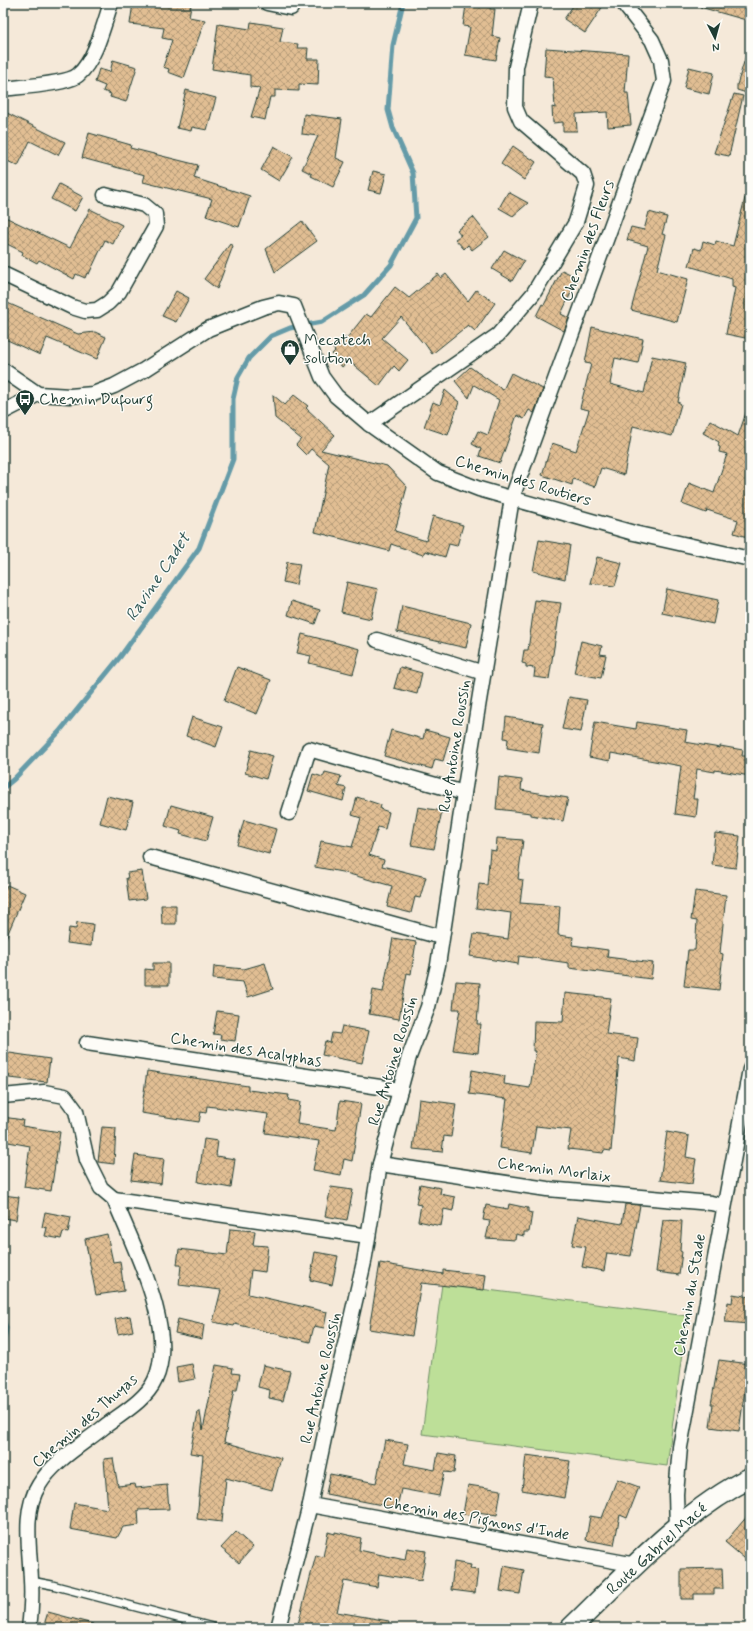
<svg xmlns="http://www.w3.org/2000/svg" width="753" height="1631" font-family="Mynerve,sans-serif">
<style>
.grass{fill:#bddf98;stroke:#6e8e66}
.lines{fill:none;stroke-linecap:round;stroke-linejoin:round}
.stream{stroke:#659ba8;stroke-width:5}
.building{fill:url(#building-cross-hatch);stroke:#1f3d34}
.lane-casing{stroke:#1f3d34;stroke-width:10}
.street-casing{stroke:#1f3d34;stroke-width:17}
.secondary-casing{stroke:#1f3d34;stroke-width:23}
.lane{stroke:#fdfcf7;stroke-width:7}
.street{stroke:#fdfcf7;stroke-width:14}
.secondary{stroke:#fdfcf7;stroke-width:20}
.labels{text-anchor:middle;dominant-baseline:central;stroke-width:3;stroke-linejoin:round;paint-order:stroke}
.street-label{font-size:16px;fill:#1f3d34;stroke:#fdfcf7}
.poi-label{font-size:16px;fill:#1f3d34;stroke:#fdfcf7;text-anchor:start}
.water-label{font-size:17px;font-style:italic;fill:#365c5b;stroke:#fdfcf7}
</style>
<defs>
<pattern id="building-cross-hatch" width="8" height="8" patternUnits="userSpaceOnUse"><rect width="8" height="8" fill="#e1be93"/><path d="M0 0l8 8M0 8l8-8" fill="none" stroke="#b69c79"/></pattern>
</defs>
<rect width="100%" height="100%" fill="#f5e9d9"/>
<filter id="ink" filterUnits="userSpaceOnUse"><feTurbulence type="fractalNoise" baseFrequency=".025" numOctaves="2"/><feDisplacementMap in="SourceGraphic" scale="8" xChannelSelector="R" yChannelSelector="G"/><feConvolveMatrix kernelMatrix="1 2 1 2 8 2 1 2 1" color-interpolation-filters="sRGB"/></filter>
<g filter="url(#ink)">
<path class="grass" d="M442,1284L687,1316L667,1466L422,1434Z"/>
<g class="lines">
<g class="stream">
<path d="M3,788L14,779L59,732L120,657L199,548L233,459V399L238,377L249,358L271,336L290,328L322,322L364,295L391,265L416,218L413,173L393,128L388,110L393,45L403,3"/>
<path d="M3,1318L6,1328L3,1350"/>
</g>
</g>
<g class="building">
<path d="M133,3H180L191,5L189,17L205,20L184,78L168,72L169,69L163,67L172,40L162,38L164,28L130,24Z"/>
<path d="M473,3H491L490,9H495L492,36L500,38L496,60L465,55L470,27L463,26L466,5L473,6Z"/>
<path d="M575,3H605L585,33L564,19Z"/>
<path d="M701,3H750V4L746,20L700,7Z"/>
<path d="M251,22L283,27L280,42L298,44L297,48H308L307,59H319L318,85L299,84V91L275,90V97H270L265,120L251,117L260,88L250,87V75L212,69L218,24L250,29Z"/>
<path d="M546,48L628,54L625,93H628L631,125L608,127L607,112L576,114L577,131H563V122L553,123L552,107L555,108L553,77L544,76Z"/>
<path d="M747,52L750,53V94L737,90V85Z"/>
<path d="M113,60L137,67L126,102L110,97L111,94L103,91L105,86L95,82L99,69L110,72Z"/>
<path d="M689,67L714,73L709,94L684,88Z"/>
<path d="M186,90L216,98L207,130L192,127L191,131L177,128Z"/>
<path d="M734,94L743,96L729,156L714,153Z"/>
<path d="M7,113L65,142L58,155L30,141L18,166L3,159V122Z"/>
<path d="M304,114L342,119L336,158L345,162L333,187L311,176L312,174L302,169L318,136L302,134Z"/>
<path d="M89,133L131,145L130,148L198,165L194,178L250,196L239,227L206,216L212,199L143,182L145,175L82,158Z"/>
<path d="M274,146L293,157L279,181L261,170Z"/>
<path d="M513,146L536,162L524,180L501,164Z"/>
<path d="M373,171L386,174L381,193L368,190Z"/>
<path d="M59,184L83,197L75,211L51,199Z"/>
<path d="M508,192L528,203L513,216L499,208Z"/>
<path d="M745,198L750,199V339L726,334L735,288L732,287V279L689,266L694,248L701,250L703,241L715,245L716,241L733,246Z"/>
<path d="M90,209L122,225L113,244L105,240L89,274L87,273L85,278L76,274L74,279L39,260L37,263L22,255L23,252L3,242V216L70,248Z"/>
<path d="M649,212L667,217L662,234L666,235L657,270L688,279L677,322L631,310L648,246L627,240L631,227L644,230Z"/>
<path d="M473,217L489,237L472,250L468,245L464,249L455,239L461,235L457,230Z"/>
<path d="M302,221L317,241L275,272L266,249Z"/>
<path d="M230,244L233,246L217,289L204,279Z"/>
<path d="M504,250L524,261L512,281L492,269Z"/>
<path d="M562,270L578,278L561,314L569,318L564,331L536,316L542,304L544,305Z"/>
<path d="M438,274L441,278L446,274L468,301L476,290L495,303L475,331L468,325L432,354L423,341L422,342L401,317L382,338L408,360L399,371L394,366L379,386L349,361L342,367L332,354L335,351L332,347L344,337L346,339L366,314L371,317L395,287L409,298Z"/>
<path d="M176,291L189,298L176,322L162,316Z"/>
<path d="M3,301L78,334L95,332L106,337L97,359L47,338L40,355L3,338Z"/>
<path d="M592,327L643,339L638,363L615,358L610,384L644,393L652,356L686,363L678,402L681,404L672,436L633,426L624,475L601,468L595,487L573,479L572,485L542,475L552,443L576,451L589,410L580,408L591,364L585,363Z"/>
<path d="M470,367L503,390L511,373L543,389L534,413L529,410L524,419L517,415L500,463L479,456L481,449L472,444L478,431L488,435L499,400L474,385L469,398L455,381Z"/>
<path d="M445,390L459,402L448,435L424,427L433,402L440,405Z"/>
<path d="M273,395L285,405L294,395L308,406L306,408L335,435L321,450L387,466L407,487L395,531L426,541L433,516L463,525L457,546L449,544L445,557L425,551L423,555L391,544L389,551L315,532L329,464L311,449L306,455L296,445L301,439L275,418Z"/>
<path d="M748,407H750V538L734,533L738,520L707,510L706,513L682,504L689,483L714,493L727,454L719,452L720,447L718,446L719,442L703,433L710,420L738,436Z"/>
<path d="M539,540L570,545L565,579L533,571Z"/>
<path d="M597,557L622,563L615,586L590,583Z"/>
<path d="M287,562L300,564L296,585L283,582Z"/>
<path d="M347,582L378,589L371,619L341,612Z"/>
<path d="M667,589L718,600L713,624L662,613Z"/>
<path d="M535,600L561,603L549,679L534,677L535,668L526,667V664L522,663L524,650H528Z"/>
<path d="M292,601L320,610L315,624L288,615Z"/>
<path d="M402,606L471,623L466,648L397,632Z"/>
<path d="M302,634L360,649L353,674L309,663L311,656L297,653Z"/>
<path d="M581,641L602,646L600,654L606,655L601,678L574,673Z"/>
<path d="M237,667L271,680L257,714L224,701Z"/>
<path d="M400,667L422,673L417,694L394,688Z"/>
<path d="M569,697L587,700L581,732L562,729Z"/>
<path d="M192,717L223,727L216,747L186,736Z"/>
<path d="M506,717L543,723L539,753L507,748L508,739L504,738Z"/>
<path d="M595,722L636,729L637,722L687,730L685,742L720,748V746L743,750L742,756H750V776L715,770V772L697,769L693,799H698L696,817L675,814L681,766L611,753L610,761L589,757Z"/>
<path d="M391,730L423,739L425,730L450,737L443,761L435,759L432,769L384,756Z"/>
<path d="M251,750L273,756L266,779L245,773Z"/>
<path d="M325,772L341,776L338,786L346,788L343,801L308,791L313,774L323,777Z"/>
<path d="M499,777L522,780L521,790L568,798L563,821L531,815V813L496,809Z"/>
<path d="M107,796L133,802L126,830L100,823Z"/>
<path d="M357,797L381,805L380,809L389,812L385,829L378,827L369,855L384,860L382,866L426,877L420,898L415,897L411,913L387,907L392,886L342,872L315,867L321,841L352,847L361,818L352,815Z"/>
<path d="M171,805L213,817L206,841L180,834L181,831L165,826Z"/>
<path d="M418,807L442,811L434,849L411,845Z"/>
<path d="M244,820L276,829L269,854L237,845Z"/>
<path d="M715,833L740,836L736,868L712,865Z"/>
<path d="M497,838L523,840L518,879L523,880L520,903L560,906L558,935L573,937L572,945L608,950L607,957L653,963L651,979L569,968V963L519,956L518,964L470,956L474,934L508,939L511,913L476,908L479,884L487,885L490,850L496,851Z"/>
<path d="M142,871L146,899L129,901L126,878H128L127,873Z"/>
<path d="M7,885L25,893L3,945V895Z"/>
<path d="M695,891L726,895L720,953L723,954L719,990L684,986L688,950H695L697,921L691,920Z"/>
<path d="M161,905H176V924H162Z"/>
<path d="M77,922L93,924L91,946L67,943L69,928L76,929Z"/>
<path d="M393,938L416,942L411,974L407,973L399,1019L369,1014L373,990L383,992Z"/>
<path d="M153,963H169V985H145V969L153,970Z"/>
<path d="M265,963L273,989L248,997L243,982L213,979L214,966L244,969Z"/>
<path d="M456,981L480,983L477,1024H481L478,1053L453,1050L460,1009H453Z"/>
<path d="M565,993L611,998L606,1034L638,1038L635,1061L619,1058L611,1151L604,1150L603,1153L568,1149L571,1130L536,1126L532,1153L500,1148L507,1099L469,1094L472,1070L505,1076L504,1084L530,1088L536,1051H533L534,1021L563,1022Z"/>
<path d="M217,1011L239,1014L235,1041L220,1039L221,1035L213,1034Z"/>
<path d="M342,1026L369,1031L362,1063L322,1055L325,1041L330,1043L332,1033L340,1034Z"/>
<path d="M3,1052L50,1059L47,1082L9,1078L10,1075L3,1074Z"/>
<path d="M147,1071L248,1086V1090L289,1095L288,1100L300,1102L297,1124L336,1130L340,1101L361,1104L352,1161L344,1159L341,1175L313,1170L319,1141L265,1133L268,1114L207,1106L206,1113L201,1112L199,1122L141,1113Z"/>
<path d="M419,1099L456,1104L451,1137L444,1136L442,1152L413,1149Z"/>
<path d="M3,1117L23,1120L22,1126L60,1132L51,1191L24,1187L30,1146L3,1141Z"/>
<path d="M102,1127L116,1128L114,1164L98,1162Z"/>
<path d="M667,1132L689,1136L686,1157L696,1159L692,1184L660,1180Z"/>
<path d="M204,1139L218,1141L216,1156L235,1159L231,1188L198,1182Z"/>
<path d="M135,1155L164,1159L161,1184L131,1180Z"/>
<path d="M420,1184L441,1188L440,1194L455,1197L453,1211L444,1209L441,1226L418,1221L421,1205L416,1204Z"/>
<path d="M331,1187L353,1190L347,1220L325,1216Z"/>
<path d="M3,1195L19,1197L16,1220L3,1218Z"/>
<path d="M509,1204L528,1208V1212L532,1213L529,1232H524V1236L516,1234L515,1240L486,1238L490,1221L483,1220L486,1205L508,1209Z"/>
<path d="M625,1204L640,1205L631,1256L607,1253L604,1271L582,1267L586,1247L572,1245L578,1216L622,1224Z"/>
<path d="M45,1212L71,1217L68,1233L63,1232L61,1239L45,1236L47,1228L42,1227Z"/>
<path d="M663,1220L682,1221L680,1251L682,1252L679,1275L656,1272Z"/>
<path d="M230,1229L255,1231L253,1245L268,1246L265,1272L251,1270L248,1294L327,1312L324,1328L314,1326L310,1342L235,1324L234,1326L213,1322L221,1290L179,1285L181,1265H177L179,1249L227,1255Z"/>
<path d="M107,1234L113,1262L120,1261L124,1291L96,1295L85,1239Z"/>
<path d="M315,1252L338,1256L332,1285L310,1280Z"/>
<path d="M380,1263L443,1274V1270L486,1275L484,1290L421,1283L412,1336L369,1329Z"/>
<path d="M733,1294L750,1297V1324L725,1322L728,1302L732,1303Z"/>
<path d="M130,1316L133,1331L118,1334L115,1319Z"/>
<path d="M178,1319L204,1325L202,1339L175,1333Z"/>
<path d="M719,1360L750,1364V1382H746L739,1431L710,1427L713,1404H711Z"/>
<path d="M192,1364L195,1379L178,1382L176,1367Z"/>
<path d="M216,1365L233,1368L232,1373L240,1374L237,1390H234L224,1442L281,1458L272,1490L226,1478L222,1522L197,1519L203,1455L190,1453L198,1412H200L203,1430Z"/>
<path d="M263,1365L290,1371L283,1401L269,1398L270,1390L258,1387Z"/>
<path d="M385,1440L408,1444L404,1464L435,1470L438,1453L456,1456L454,1473L444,1472L439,1496L401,1489L397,1508L326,1494L330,1474L376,1483Z"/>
<path d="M526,1455L570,1461L564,1498L522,1490Z"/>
<path d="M113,1458L118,1486L135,1484L136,1488L167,1485L169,1509L138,1510L139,1525L123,1527L117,1538L70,1529L74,1503L108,1509L104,1459Z"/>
<path d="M617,1479L639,1487L627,1518L620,1515L614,1545L586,1540L590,1516L602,1518Z"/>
<path d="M468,1485L501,1490L497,1515L478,1512V1517L463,1514Z"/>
<path d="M750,1513V1563L725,1542Z"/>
<path d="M236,1532L253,1547L239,1563L221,1548Z"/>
<path d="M328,1532L335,1534V1532L361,1538L359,1550L405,1560L407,1548L426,1551L421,1581L379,1574L377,1587L344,1581L337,1612L389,1621L388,1628H297L316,1555L323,1557Z"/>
<path d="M454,1562L471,1565L470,1569L478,1570L475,1593L451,1590Z"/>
<path d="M504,1566L524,1570L520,1594L500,1591Z"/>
<path d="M722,1568L723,1589H714V1594H694V1599H681V1569Z"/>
<path d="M48,1612L93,1624L92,1628H43Z"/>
</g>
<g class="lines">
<defs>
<path id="lane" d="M31,1581L52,1585L216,1628"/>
<g id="street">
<path d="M267,3L291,8"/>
<path d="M3,89C18,87 68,84 78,75C95,61 104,24 111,3"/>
<path d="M3,274L72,307L85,311L97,310L108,303L119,292L156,226L155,214L144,205L105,195"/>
<path d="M3,370L38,394L70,396L93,394L114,386L144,370L208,329L263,307L279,303L294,306L322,377L336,396L369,424L438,473L479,489L634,533L750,559"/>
<path d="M3,412L38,394"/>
<path d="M369,424L498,335L533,294L576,222L587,186L583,174L521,121L515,107L516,67L531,3"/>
<path d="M377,640L484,673"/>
<path d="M289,813L309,749L464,793"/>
<path d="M150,857L441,937"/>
<path d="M87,1043L400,1090"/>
<path d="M3,1096L44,1092L65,1096L76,1111L87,1160L101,1188L114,1199"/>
<path d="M380,1164L547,1189L711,1203L724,1206"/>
<path d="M310,1505L636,1565"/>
<path d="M677,1528L676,1494L680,1447L750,1069"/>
<path d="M29,1628C31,1612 32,1596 31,1580C30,1550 22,1511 39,1485C53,1461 83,1444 104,1427C121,1414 146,1400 155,1380C178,1331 133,1246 114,1199L368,1236"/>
<path d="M278,1628L310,1505L330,1410L364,1262L380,1164L409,1057L428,1007L438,965L464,793L512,498L664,81L661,60L652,40L623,3"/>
</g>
<path id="secondary" d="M571,1628C624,1577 683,1511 750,1478"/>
</defs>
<use href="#lane" class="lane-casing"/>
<use href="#street" class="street-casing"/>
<use href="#secondary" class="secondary-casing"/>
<use href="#lane" class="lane"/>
<use href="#street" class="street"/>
<use href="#secondary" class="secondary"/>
</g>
</g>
<defs>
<symbol id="shop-pin" viewBox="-11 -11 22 30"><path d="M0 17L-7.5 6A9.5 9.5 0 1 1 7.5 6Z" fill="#1f3d34" stroke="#fdfcf7"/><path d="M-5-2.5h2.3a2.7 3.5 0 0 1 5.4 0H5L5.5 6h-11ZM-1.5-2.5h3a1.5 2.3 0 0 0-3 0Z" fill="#fff"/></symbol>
<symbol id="bus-pin" viewBox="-11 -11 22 30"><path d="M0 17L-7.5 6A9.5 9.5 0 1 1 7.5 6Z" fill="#1f3d34" stroke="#fdfcf7"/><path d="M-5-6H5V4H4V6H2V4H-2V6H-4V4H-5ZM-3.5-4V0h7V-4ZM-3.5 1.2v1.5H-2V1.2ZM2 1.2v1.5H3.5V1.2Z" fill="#fff"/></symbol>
</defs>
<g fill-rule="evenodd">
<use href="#shop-pin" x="279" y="338" width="22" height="30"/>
<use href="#bus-pin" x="14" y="388" width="22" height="30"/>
</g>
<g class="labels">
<g class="street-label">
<text transform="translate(588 241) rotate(-70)">Chemin des Fleurs</text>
<text transform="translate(523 481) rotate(17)">Chemin des Routiers</text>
<text transform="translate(455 746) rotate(-81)">Rue Antoine Roussin</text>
<text transform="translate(246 1050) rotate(9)">Chemin des Acalyphas</text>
<text transform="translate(393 1061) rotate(-73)">Rue Antoine Roussin</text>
<text transform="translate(554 1170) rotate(7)">Chemin Morlaix</text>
<text transform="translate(690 1295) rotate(-80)">Chemin du Stade</text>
<text transform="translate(321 1378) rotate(-77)">Rue Antoine Roussin</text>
<text transform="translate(85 1421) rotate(-41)">Chemin des Thuyas</text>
<text transform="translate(476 1519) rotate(10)">Chemin des Pignons d'Inde</text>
<text transform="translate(657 1549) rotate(-42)">Route Gabriel Macé</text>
</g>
<g class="poi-label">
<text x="304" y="340">Mecatech<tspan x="304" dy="18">solution</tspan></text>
<text x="39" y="399">Chemin Dufourg</text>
</g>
<g class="water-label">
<text transform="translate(158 577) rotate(-56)">Ravine Cadet</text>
</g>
</g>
<rect width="753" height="1631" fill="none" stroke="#fdfcf7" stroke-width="16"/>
<rect x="8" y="8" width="737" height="1615" fill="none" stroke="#1f3d34" stroke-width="1.5" filter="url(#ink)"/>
<g transform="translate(715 38) rotate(174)" stroke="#fdfcf7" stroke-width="3" paint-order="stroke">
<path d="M0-3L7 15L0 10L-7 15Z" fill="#1f3d34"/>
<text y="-6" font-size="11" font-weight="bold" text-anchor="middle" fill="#1f3d34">N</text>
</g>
</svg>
